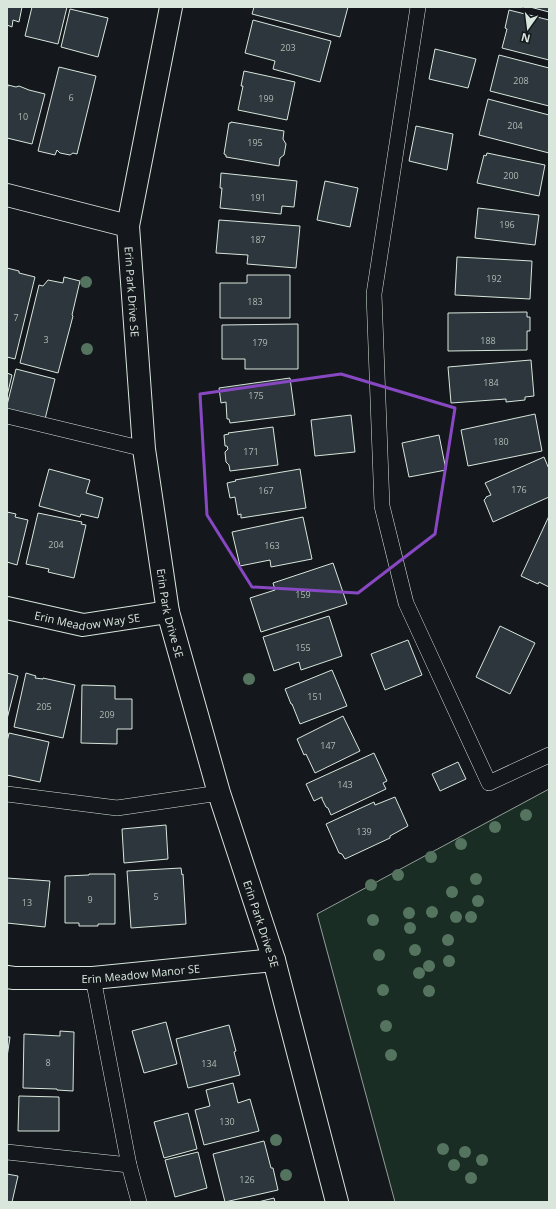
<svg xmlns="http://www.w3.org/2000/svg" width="556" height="1209" font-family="'Open Sans',sans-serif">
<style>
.green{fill:#1a2d24;stroke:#939e99}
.building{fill:#2c363c;stroke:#d8e6dc}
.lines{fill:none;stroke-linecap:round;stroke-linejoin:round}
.service-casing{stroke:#d8e6dc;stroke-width:16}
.minor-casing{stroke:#d8e6dc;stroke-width:24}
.service{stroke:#14181c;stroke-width:15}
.minor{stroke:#14181c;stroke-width:22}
.tree{fill:#55745f}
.marked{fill:none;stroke:#8948c3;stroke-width:3;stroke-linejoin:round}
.labels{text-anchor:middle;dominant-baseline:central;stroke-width:3;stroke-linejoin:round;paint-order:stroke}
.number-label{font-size:9px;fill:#adbab4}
.street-label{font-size:11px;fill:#d8e6dc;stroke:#14181c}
</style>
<rect width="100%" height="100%" fill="#14181c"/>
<path class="green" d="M549,789V1202H395L317,914Z"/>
<g class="building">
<path d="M7,7H22L19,22L13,20L12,27L7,25Z"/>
<path d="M32,7H67L58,44L25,36Z"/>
<path d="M254,7H348L340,37L252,14Z"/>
<path d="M530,7H549V12Z"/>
<path d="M70,9L108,18L98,57L61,47Z"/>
<path d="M509,10L549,20V60L502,48L507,29L505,28Z"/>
<path d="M253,20L331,41L320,82L273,69L275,61L245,53Z"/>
<path d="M435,49L476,59L468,88L429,79Z"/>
<path d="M499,55L549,68V106L490,91Z"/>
<path d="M59,67L96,76L77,154L73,153L70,155L60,153L57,150L55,155L38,151Z"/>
<path d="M244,71L295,82L287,120L238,110L243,86H241Z"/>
<path d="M8,85L16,87L19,86L29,90L45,94L32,144L7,138V91Z"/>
<path d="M488,99L549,115V153L479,135Z"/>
<path d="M231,122L284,131L283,139L286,144L284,155L280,158L279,166L226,157V155L224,154L229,123H231Z"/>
<path d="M416,126L453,134L447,170L409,161Z"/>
<path d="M487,153L545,165L539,196L477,183L484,155L486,156Z"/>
<path d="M221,173L297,181L294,207L282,206L281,214L220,208L222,188H220Z"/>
<path d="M325,181L358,188L350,227L317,220Z"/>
<path d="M478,208L539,215L535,245L475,238Z"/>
<path d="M219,220L300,226L296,268L247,264L248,255L216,253Z"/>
<path d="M457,257L532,261L530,299L455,295Z"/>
<path d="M7,268L19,271V273L35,277L15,359L7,357Z"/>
<path d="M247,275H290V318H220V283H247Z"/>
<path d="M64,277L80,281L72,315L73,316L58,373L20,363L39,285L43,286L48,280L63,283Z"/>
<path d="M527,312V317H530V331H527V350L448,351V313Z"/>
<path d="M298,324V369H245V359H222V325Z"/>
<path d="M531,360L534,396L525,397V400L506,402V399L451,403L448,367Z"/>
<path d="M16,369L55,379L45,419L7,409V405Z"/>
<path d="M7,373L12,375L7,396Z"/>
<path d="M290,378L295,415L230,423L229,419H227L226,402L221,403L219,388Z"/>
<path d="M535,414L542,451L468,466L461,430Z"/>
<path d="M351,415L355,452L315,456L311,420Z"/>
<path d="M273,427L278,465L230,471L229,465L226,462L225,452L228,449L227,446H225L224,435L229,434L228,433Z"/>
<path d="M439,435L446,470L409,477L402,443Z"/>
<path d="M544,457L549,469V497L493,522L484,500L486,498V497L491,495L485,483Z"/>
<path d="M49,469L90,480L86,493L103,498L98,518L81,514L80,517L39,506Z"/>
<path d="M300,469L306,508L241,518V514L238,515L235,497L230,498L227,483L236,481L235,480Z"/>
<path d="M7,512L16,514L15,517L28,520L17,565L7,562Z"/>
<path d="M38,513L82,522L81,524L86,525L74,578L48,572L49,569L26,564Z"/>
<path d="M549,516V587L539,582L538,584L521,576Z"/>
<path d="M303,517L312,559L271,567L270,560L240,566L232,532Z"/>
<path d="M333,563L347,604L261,632L250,598L275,590L273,583Z"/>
<path d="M329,616L342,656L301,670L299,662L274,671L263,637Z"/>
<path d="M500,626L535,643L510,694L476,677Z"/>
<path d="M408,640L422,675L385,690L371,654Z"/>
<path d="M332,670L347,706L300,724L292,704H291L285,689Z"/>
<path d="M7,673L18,676L7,719Z"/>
<path d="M26,673L36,676L35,678L43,679V678L75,685L63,738L14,727Z"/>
<path d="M82,685L115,686V699H132V729H117V744L81,743Z"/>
<path d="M343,716L360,751L315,773L306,754L304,755L297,739Z"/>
<path d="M9,733L49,742L40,782L7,775V742Z"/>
<path d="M374,753L387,781L383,783L386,789L331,815L328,808L326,807L322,799V797L314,801L306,784Z"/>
<path d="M458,762L466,779L440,791L432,774Z"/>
<path d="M395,797L408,826L390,836V838L345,859L342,854L339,853L326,824L374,802L375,805Z"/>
<path d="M166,825L168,859L124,863L122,829Z"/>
<path d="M181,868L182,875L183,874L186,924L131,928L127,871Z"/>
<path d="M89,874H115V924H98V926H79V923H65V876L89,875Z"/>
<path d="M7,878L50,881L45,927L7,923Z"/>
<path d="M166,1022L177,1064L144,1073L132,1031Z"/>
<path d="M229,1025L236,1051L234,1052L240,1075L188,1088L176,1039Z"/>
<path d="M60,1031L74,1032L73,1091L57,1090V1089L23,1088L24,1034L60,1036Z"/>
<path d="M7,1037H10L7,1057Z"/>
<path d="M233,1083L238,1103L250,1099L259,1131L204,1145L195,1110L210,1106L206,1090Z"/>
<path d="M19,1096L59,1097V1131H18Z"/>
<path d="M188,1113L197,1149L164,1158L154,1122Z"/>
<path d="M264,1141L271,1168H273L278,1190L225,1202L213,1154Z"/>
<path d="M198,1152L207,1188L175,1197L165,1160Z"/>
<path d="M7,1174L18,1176L12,1202H7Z"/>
<path d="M274,1198L275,1202H258Z"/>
</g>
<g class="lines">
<defs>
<g id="service">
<path d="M418,7L374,294L382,506L406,603L489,783L549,755"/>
<path d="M7,416L144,449"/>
<path d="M7,794L117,808L219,793"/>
<path d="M93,978L129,1165L139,1202"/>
<path d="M7,1152L129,1165"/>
</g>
<g id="minor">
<path id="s1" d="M171,7L128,226L144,449L168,612L219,793L274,960L337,1202"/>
<path d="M7,195L128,226"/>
<path id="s2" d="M7,608L83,625L168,612"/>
<path id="s3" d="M7,977L14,978H93L274,960"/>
</g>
</defs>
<use href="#service" class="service-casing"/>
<use href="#minor" class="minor-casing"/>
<use href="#service" class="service"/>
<use href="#minor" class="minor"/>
</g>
<g class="tree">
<circle cx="86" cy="282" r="6"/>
<circle cx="87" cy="349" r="6"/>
<circle cx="249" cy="679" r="6"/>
<circle cx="526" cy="815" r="6"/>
<circle cx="495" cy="827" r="6"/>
<circle cx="461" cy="844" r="6"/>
<circle cx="431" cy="857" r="6"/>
<circle cx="398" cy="875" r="6"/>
<circle cx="476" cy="879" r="6"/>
<circle cx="371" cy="885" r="6"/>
<circle cx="452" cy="892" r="6"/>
<circle cx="478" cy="901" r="6"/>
<circle cx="432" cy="912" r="6"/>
<circle cx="409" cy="913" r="6"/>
<circle cx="456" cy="917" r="6"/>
<circle cx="471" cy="917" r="6"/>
<circle cx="373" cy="920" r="6"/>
<circle cx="410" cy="928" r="6"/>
<circle cx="448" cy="940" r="6"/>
<circle cx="415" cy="950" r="6"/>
<circle cx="379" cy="955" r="6"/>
<circle cx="449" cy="961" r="6"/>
<circle cx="429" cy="966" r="6"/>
<circle cx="419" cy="973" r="6"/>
<circle cx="383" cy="990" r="6"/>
<circle cx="429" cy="991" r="6"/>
<circle cx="386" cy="1026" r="6"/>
<circle cx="391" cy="1055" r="6"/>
<circle cx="276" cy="1140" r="6"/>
<circle cx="443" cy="1149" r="6"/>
<circle cx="465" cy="1152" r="6"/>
<circle cx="482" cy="1160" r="6"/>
<circle cx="454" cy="1165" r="6"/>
<circle cx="286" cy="1175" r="6"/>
<circle cx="471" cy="1178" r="6"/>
</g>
<path class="marked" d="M341,374L455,408L435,534L358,593L252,587L207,515L200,394Z"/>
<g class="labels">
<g class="number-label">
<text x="288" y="47">203</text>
<text x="521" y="80">208</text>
<text x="71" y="97">6</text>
<text x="266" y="98">199</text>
<text x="23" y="116">10</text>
<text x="515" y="125">204</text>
<text x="255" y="142">195</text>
<text x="511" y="175">200</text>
<text x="258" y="197">191</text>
<text x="507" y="224">196</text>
<text x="258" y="239">187</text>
<text x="494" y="278">192</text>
<text x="255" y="301">183</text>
<text x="16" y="317">7</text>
<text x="46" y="339">3</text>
<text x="488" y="340">188</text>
<text x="260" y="342">179</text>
<text x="491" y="382">184</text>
<text x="256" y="395">175</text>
<text x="501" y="441">180</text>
<text x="251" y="451">171</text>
<text x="519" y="489">176</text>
<text x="266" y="490">167</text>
<text x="56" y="544">204</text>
<text x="272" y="545">163</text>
<text x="303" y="594">159</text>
<text x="303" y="647">155</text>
<text x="315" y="696">151</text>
<text x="44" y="706">205</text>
<text x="107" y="714">209</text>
<text x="328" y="745">147</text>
<text x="345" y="784">143</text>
<text x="364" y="831">139</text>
<text x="156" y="896">5</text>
<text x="90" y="899">9</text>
<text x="27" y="902">13</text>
<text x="48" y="1062">8</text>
<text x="209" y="1063">134</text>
<text x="227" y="1121">130</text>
<text x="247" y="1179">126</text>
</g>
<g class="street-label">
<text stroke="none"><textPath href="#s1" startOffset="289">Erin Park Drive SE</textPath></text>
<text stroke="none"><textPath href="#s1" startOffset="613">Erin Park Drive SE</textPath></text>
<text stroke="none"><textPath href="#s2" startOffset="82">Erin Meadow Way SE</textPath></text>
<text stroke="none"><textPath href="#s1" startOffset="937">Erin Park Drive SE</textPath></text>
<text stroke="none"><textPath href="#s3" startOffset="134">Erin Meadow Manor SE</textPath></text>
</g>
</g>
<rect width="556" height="1209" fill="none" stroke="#d8e6dc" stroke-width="16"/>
<g transform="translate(528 28) rotate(194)" stroke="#14181c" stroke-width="3" paint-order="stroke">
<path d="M0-3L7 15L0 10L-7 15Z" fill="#d8e6dc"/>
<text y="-6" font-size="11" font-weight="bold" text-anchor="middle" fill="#d8e6dc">N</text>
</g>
</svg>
